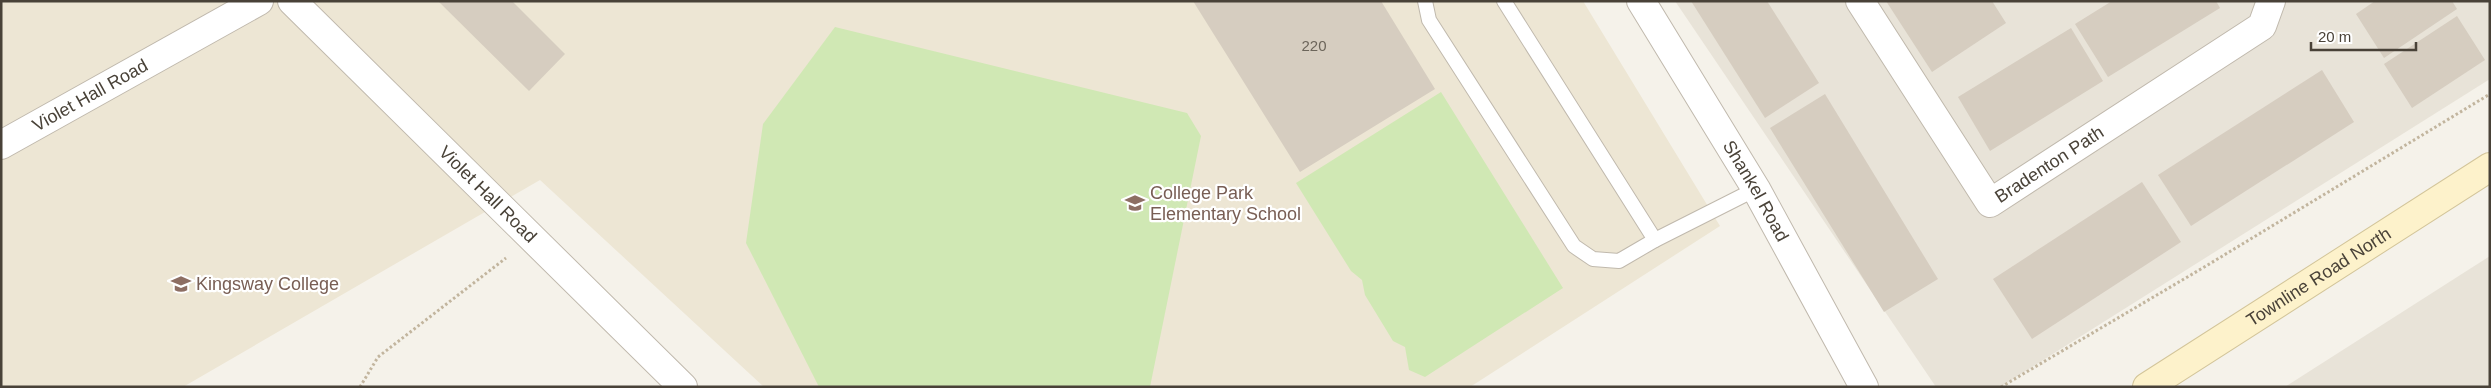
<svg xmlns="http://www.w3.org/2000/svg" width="2491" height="388" font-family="Arial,sans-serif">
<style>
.residential{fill:#e8e3d8}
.education{fill:#ede6d4}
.green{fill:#d0e8b4}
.building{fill:#d6cdc0}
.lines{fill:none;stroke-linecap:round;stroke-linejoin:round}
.lane-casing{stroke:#c0b9ad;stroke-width:16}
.street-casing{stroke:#c0b9ad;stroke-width:30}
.secondary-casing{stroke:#d3c59a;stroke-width:30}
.path{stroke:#c2b59e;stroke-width:3;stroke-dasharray:2.5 2.5;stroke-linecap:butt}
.lane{stroke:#fff;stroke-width:14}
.street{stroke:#fff;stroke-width:28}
.secondary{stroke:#fdf2cb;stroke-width:28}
.labels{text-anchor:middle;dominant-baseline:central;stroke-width:4.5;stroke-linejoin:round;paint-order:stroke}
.number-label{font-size:15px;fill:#6c655a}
.street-label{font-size:18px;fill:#494238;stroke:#fff}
.education-label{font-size:18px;fill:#785e54;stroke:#fff;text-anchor:start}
</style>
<rect width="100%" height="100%" fill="#f5f2ea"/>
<g class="residential">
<path d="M1675,1H2490V79L2000,387H1936Z"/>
<path d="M2490,256V387H2285Z"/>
</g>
<path class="education" d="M1,1H1583L1720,226L1470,387H764L540,180L183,387H1Z"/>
<g class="green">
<path d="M835,27L1187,113L1201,136L1150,387H819L746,243L763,124Z"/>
<path d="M1441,92L1563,288L1425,377L1409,370L1405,347L1393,341L1365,295L1362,280L1351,271L1296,183Z"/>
</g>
<g class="building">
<path d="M438,1H512L565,54L529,91Z"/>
<path d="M1193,1H1381L1435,89L1300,172Z"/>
<path d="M1691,1H1767L1819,83L1765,118Z"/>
<path d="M1886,1H1992L2006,23L1932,72Z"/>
<path d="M2112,1H2216L2220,8L2108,77L2075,24Z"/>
<path d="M2375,1H2452L2457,9L2384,58L2356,14Z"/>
<path d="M2457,16L2485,60L2412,108L2384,64Z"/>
<path d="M2071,28L2103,81L1990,151L1958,97Z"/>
<path d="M2322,70L2354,122L2191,226L2158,175Z"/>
<path d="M1825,94L1938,279L1884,312L1770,128Z"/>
<path d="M2142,182L2181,242L2032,339L1993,279Z"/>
</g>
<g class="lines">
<defs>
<g id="lane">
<path d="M1425,1L1429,20L1574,246L1593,259L1619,261L1655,240L1504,1"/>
<path d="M1655,240L1756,189"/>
</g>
<g id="street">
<path id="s1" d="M292,1L683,387"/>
<path id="s2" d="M1641,1L1756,189L1864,387"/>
<path id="s3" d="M1860,1L1990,203L2262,26L2271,1"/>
<path id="s4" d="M1,145L259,1"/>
</g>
<g id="secondary">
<path id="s5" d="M2147,387L2490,167"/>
</g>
</defs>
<use href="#lane" class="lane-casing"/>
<use href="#street" class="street-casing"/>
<use href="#secondary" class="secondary-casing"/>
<g class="path">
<path d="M360,387L378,357L506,258"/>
<path d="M2001,387L2206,266L2490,94"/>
</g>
<use href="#lane" class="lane"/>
<use href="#street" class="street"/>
<use href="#secondary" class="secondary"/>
</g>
<defs>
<symbol id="school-bare" viewBox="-9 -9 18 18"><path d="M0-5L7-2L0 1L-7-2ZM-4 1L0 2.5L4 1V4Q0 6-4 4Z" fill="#8d6e63" stroke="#fff" stroke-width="2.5" paint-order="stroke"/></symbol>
</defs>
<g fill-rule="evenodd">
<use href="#school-bare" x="1121" y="189" width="28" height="28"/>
<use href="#school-bare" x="167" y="270" width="28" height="28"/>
</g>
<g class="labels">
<g class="number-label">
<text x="1314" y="45">220</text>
</g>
<g class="street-label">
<text stroke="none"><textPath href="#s4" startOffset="102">Violet Hall Road</textPath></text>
<text stroke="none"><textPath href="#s3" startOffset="311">Bradenton Path</textPath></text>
<text stroke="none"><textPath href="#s2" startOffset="222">Shankel Road</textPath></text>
<text stroke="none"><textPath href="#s1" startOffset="275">Violet Hall Road</textPath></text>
<text stroke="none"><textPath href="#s5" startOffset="204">Townline Road North</textPath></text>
</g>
<g class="education-label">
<text x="1150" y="193">College Park<tspan x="1150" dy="21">Elementary School</tspan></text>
<text x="196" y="284">Kingsway College</text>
</g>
</g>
<rect width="2491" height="388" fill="none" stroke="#494238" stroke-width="5"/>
<path d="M2311 42v8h105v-8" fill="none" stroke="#494238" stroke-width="2.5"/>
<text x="2318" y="42" font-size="15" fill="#494238" stroke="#ffffff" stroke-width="4" paint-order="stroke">20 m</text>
</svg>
